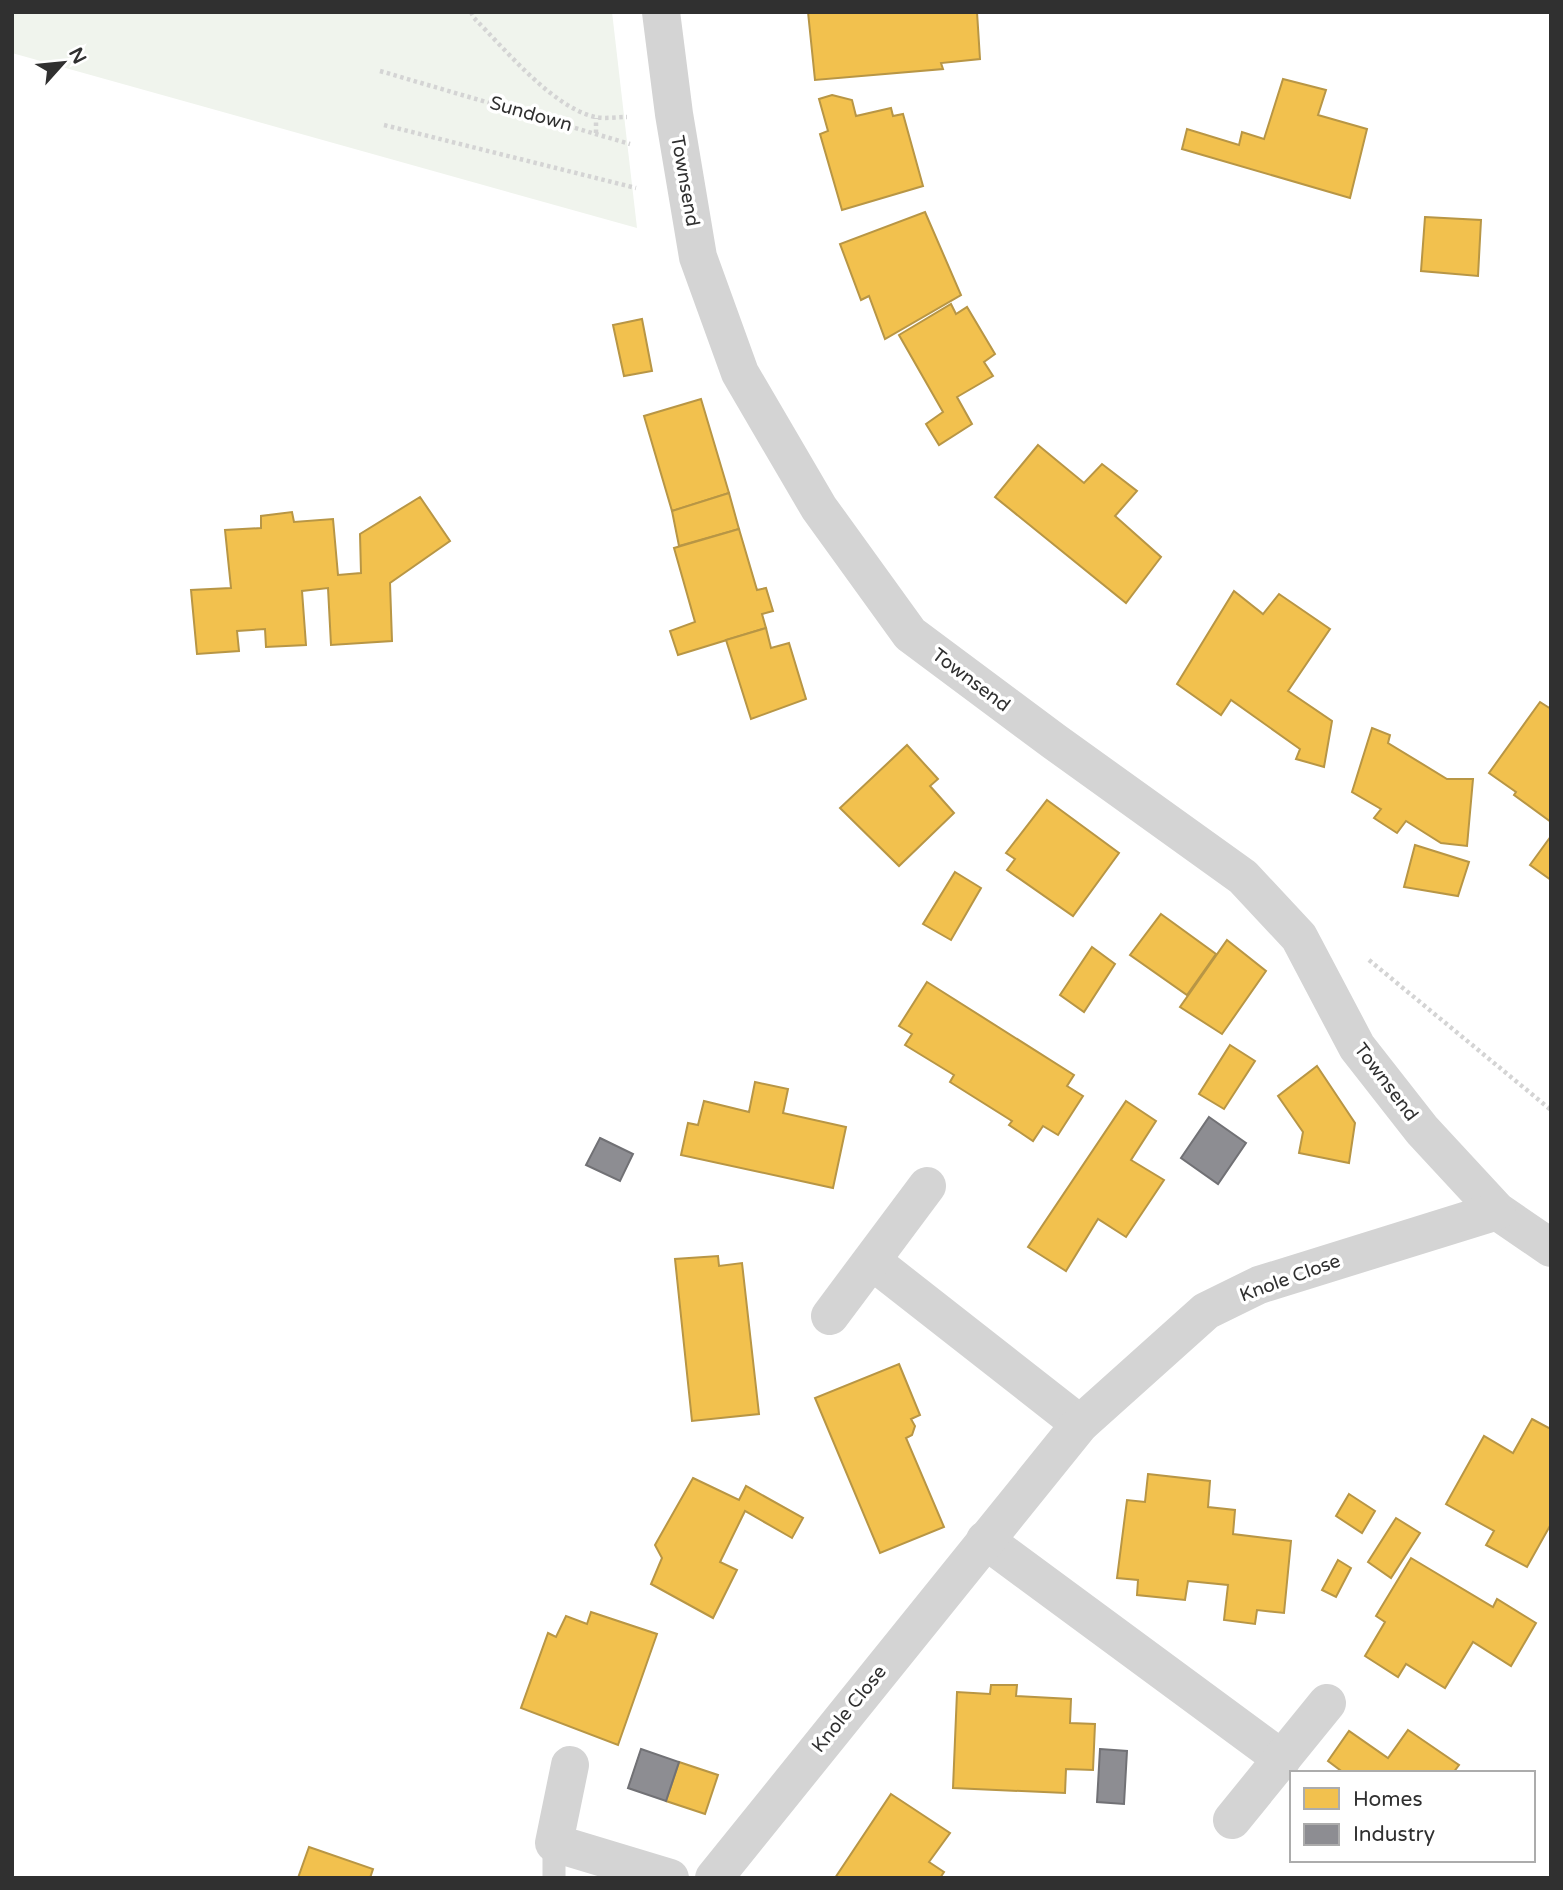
<svg xmlns="http://www.w3.org/2000/svg" width="1563" height="1890" font-family="'Varela Round',sans-serif">
<style>
.green{fill:#f0f4ed}
.homes{fill:#f2c14e;stroke:#b89645;stroke-width:2}
.industry{fill:#8d8d92;stroke:#717175;stroke-width:2}
.lines{fill:none;stroke-linecap:round;stroke-linejoin:round}
.path{stroke:#d4d4d4;stroke-width:4.5;stroke-dasharray:3.5 3.5;stroke-linecap:butt}
.service{stroke:#d4d4d4;stroke-width:23}
.minor{stroke:#d4d4d4;stroke-width:38}
.labels{text-anchor:middle;dominant-baseline:central;stroke-width:7;stroke-linejoin:round;paint-order:stroke}
.street-label{font-size:19px;fill:#303030;stroke:#fff}
</style>
<rect width="100%" height="100%" fill="#fff"/>
<path class="green" d="M12,12H612L637,228L12,53Z"/>
<g class="homes">
<path d="M808,12H977L980,59L941,63L943,69L815,80Z"/>
<path d="M1283,79L1326,90L1318,115L1367,129L1350,198L1182,149L1187,129L1239,145L1242,132L1264,139Z"/>
<path d="M832,95L852,100L856,116L891,108L893,116L903,114L923,186L842,210L820,134L828,131L819,99Z"/>
<path d="M925,212L961,295L885,339L869,296L861,300L840,244Z"/>
<path d="M1425,217L1481,220L1478,276L1421,271Z"/>
<path d="M951,304L956,314L967,307L995,354L984,362L993,376L957,397L972,424L939,445L926,424L943,412L899,335Z"/>
<path d="M642,319L652,371L624,376L613,325Z"/>
<path d="M701,399L729,493L672,511L644,416Z"/>
<path d="M1038,445L1084,483L1102,464L1137,491L1115,516L1161,557L1126,603L995,497Z"/>
<path d="M729,493L739,529L679,546L672,511Z"/>
<path d="M420,497L450,541L390,583L392,641L331,645L328,588L302,591L306,645L266,647L265,629L237,631L239,651L197,654L191,590L231,588L225,530L261,528V516L292,512L294,522L333,519L338,575L361,573L360,534Z"/>
<path d="M739,529L757,590L766,588L773,611L762,614L766,628L678,655L670,631L695,622L674,548Z"/>
<path d="M1234,591L1263,614L1279,594L1330,629L1288,691L1332,721L1324,767L1296,759L1300,749L1231,700L1221,715L1177,684Z"/>
<path d="M766,628L771,648L789,643L806,699L751,719L726,640Z"/>
<path d="M1540,702L1551,709V822L1514,795L1516,792L1489,773Z"/>
<path d="M1372,728L1390,735L1388,743L1447,779H1473L1467,846L1441,843L1406,821L1397,833L1374,818L1381,809L1352,792Z"/>
<path d="M907,745L938,779L930,786L954,813L899,866L840,808Z"/>
<path d="M1047,800L1119,853L1073,916L1007,870L1015,859L1006,853Z"/>
<path d="M1551,836V880L1530,865Z"/>
<path d="M1415,845L1469,862L1458,896L1404,887Z"/>
<path d="M955,872L981,888L951,940L923,924Z"/>
<path d="M1161,914L1216,954L1187,995L1130,955Z"/>
<path d="M1227,940L1266,971L1222,1034L1180,1007Z"/>
<path d="M1092,947L1115,964L1084,1012L1060,995Z"/>
<path d="M927,982L1074,1075L1067,1086L1083,1096L1058,1135L1043,1126L1033,1141L1009,1125L1012,1121L950,1082L954,1075L905,1045L912,1034L899,1026Z"/>
<path d="M1230,1045L1255,1061L1224,1109L1199,1094Z"/>
<path d="M1317,1066L1355,1123L1349,1163L1299,1153L1303,1132L1278,1096Z"/>
<path d="M755,1082L788,1089L783,1113L846,1127L833,1188L681,1155L688,1123L698,1125L704,1101L749,1112Z"/>
<path d="M1126,1101L1156,1121L1131,1160L1164,1180L1126,1237L1098,1219L1066,1271L1028,1247Z"/>
<path d="M718,1256L719,1266L742,1263L759,1414L692,1421L675,1259Z"/>
<path d="M899,1364L920,1415L911,1419L915,1426L912,1435L906,1438L944,1527L880,1553L815,1398Z"/>
<path d="M1532,1419L1551,1429V1524L1527,1567L1486,1545L1494,1531L1446,1504L1484,1436L1513,1453Z"/>
<path d="M1148,1474L1210,1481L1208,1507L1235,1510L1233,1534L1291,1541L1284,1613L1257,1610L1255,1624L1224,1620L1228,1585L1188,1581L1185,1600L1137,1595L1138,1580L1117,1578L1127,1500L1145,1502Z"/>
<path d="M693,1478L739,1500L746,1486L803,1518L792,1538L745,1511L720,1562L737,1570L713,1618L651,1584L662,1558L655,1545Z"/>
<path d="M1349,1494L1375,1511L1362,1533L1336,1516Z"/>
<path d="M1396,1518L1420,1533L1391,1578L1368,1562Z"/>
<path d="M1411,1558L1493,1607L1497,1599L1536,1623L1511,1666L1473,1642L1445,1688L1406,1664L1398,1677L1365,1656L1385,1622L1376,1616Z"/>
<path d="M1338,1560L1351,1568L1336,1597L1322,1590Z"/>
<path d="M591,1612L657,1634L618,1745L521,1708L548,1633L556,1637L566,1616L587,1624Z"/>
<path d="M991,1685H1017L1016,1696L1071,1699L1070,1723L1095,1724L1093,1770L1066,1769L1065,1793L953,1788L957,1692L990,1694Z"/>
<path d="M1408,1730L1459,1765L1453,1773H1344L1328,1761L1349,1731L1388,1758Z"/>
<path d="M679,1762L718,1775L705,1814L666,1801Z"/>
<path d="M891,1794L950,1833L929,1862L944,1872L940,1878H835Z"/>
<path d="M309,1847L373,1869L370,1878H298Z"/>
</g>
<g class="industry">
<path d="M1209,1117L1246,1143L1218,1184L1181,1158Z"/>
<path d="M600,1138L633,1154L620,1181L586,1165Z"/>
<path d="M641,1749L679,1762L666,1801L628,1788Z"/>
<path d="M1100,1749L1127,1751L1124,1804L1097,1802Z"/>
</g>
<g class="lines">
<g class="path">
<path d="M471,12L474,18C505,49 552,107 595,117C605,119 617,117 627,117"/>
<path d="M380,71L630,144"/>
<path d="M384,125L636,188"/>
<path d="M596,133V118"/>
<path d="M1369,960L1551,1110"/>
</g>
<path class="service" d="M554,1878V1843"/>
<g class="minor">
<path d="M661,12L674,114L698,257L740,373L819,508L910,634L1055,742L1243,877L1299,937L1357,1047L1422,1130L1497,1211L1551,1248"/>
<path d="M872,1261L1080,1424"/>
<path d="M830,1316L927,1186"/>
<path d="M985,1540L1282,1759"/>
<path d="M570,1765L554,1843L670,1878"/>
<path d="M1232,1820L1327,1703"/>
<path d="M714,1878L1080,1424L1206,1311L1259,1285L1497,1211"/>
</g>
</g>
<g class="labels">
<g class="street-label">
<text transform="translate(531 114) rotate(16)">Sundown</text>
<text transform="translate(685 181) rotate(80)">Townsend</text>
<text transform="translate(971 680) rotate(37)">Townsend</text>
<text transform="translate(1386 1082) rotate(53)">Townsend</text>
<text transform="translate(1290 1278) rotate(-20)">Knole Close</text>
<text transform="translate(849 1709) rotate(-51)">Knole Close</text>
</g>
</g>
<rect width="1563" height="1890" fill="none" stroke="#303030" stroke-width="28"/>
<rect x="1290" y="1771" width="245" height="91" fill="#ffffff" stroke="#acacac" stroke-width="2"/>
<rect x="1304" y="1788" width="35" height="21" fill="#f2c14e" stroke="#acacac" stroke-width="2"/>
<text x="1353" y="1806" font-size="21" fill="#303030">Homes</text>
<rect x="1304" y="1824" width="35" height="21" fill="#8d8d92" stroke="#acacac" stroke-width="2"/>
<text x="1353" y="1841" font-size="21" fill="#303030">Industry</text>
<g transform="translate(63 63) rotate(63)" stroke="#ffffff" stroke-width="5" paint-order="stroke">
<path d="M0-5L12 26L0 18L-12 26Z" fill="#303030"/>
<text y="-10" font-size="19" font-weight="bold" text-anchor="middle" fill="#303030">N</text>
</g>
</svg>
